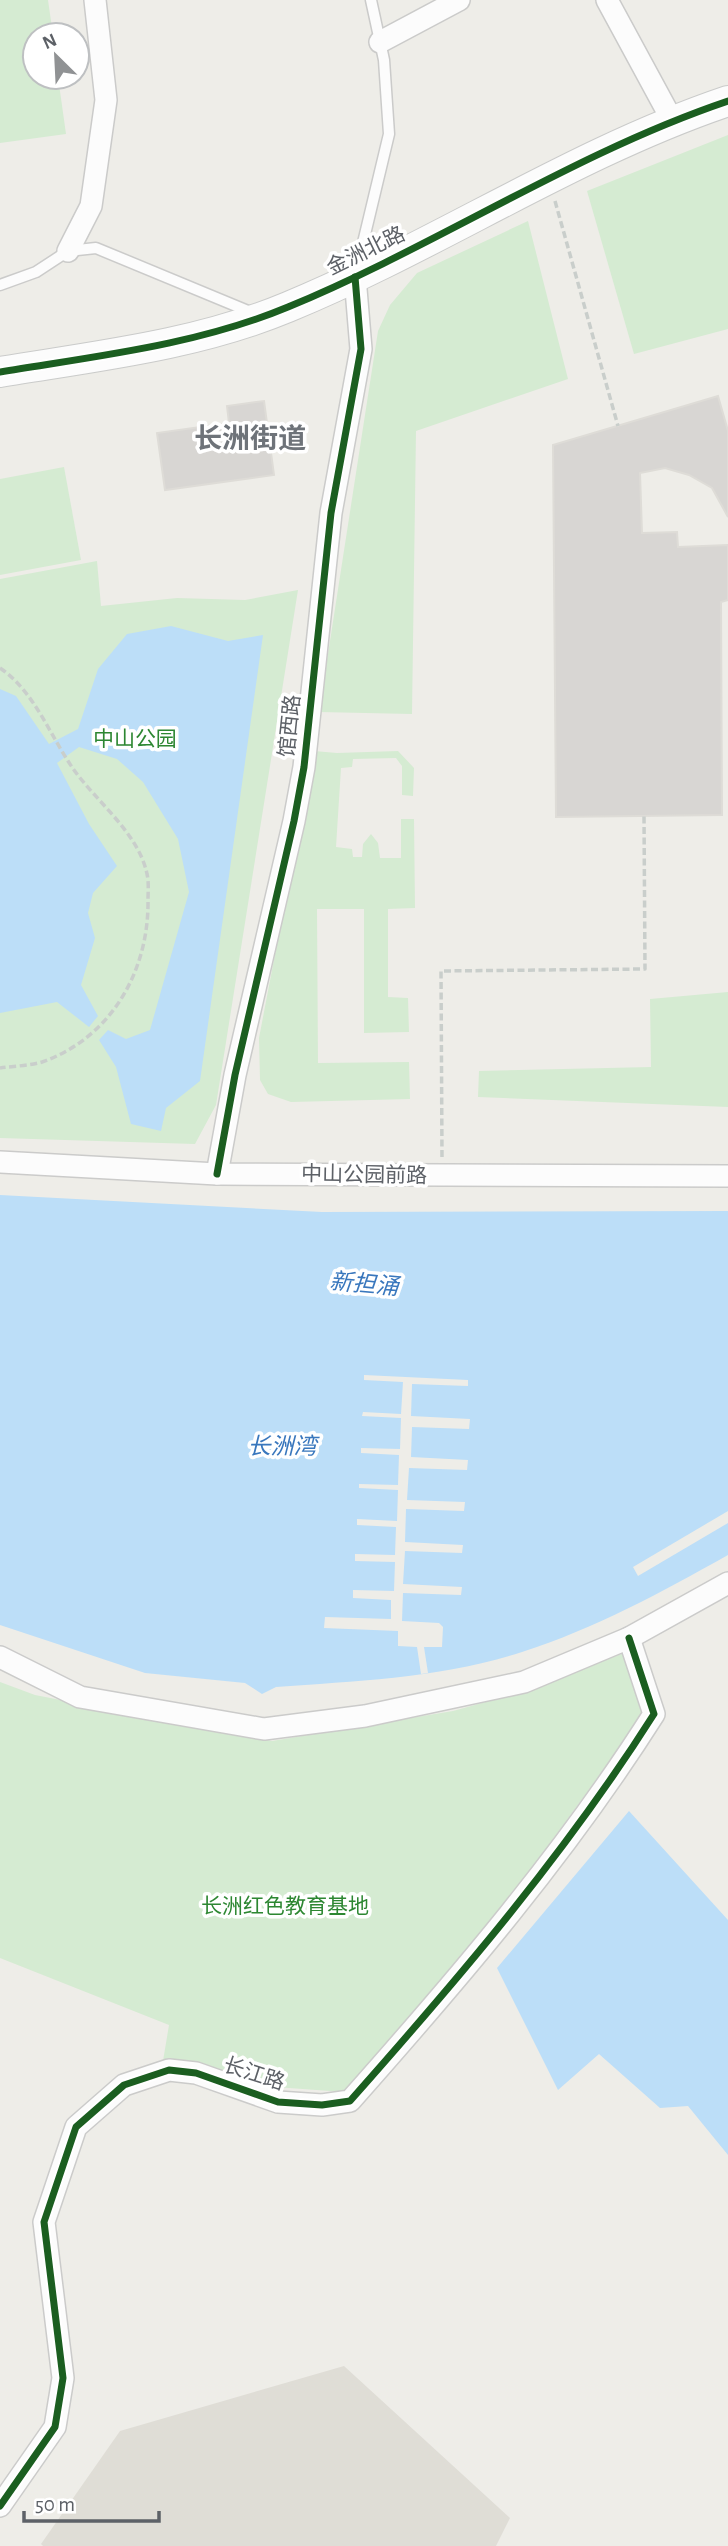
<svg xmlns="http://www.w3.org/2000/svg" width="728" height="2546" font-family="'Alegreya Sans','Noto Sans SC',sans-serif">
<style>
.education{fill:#dfddd6}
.green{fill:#d5ebd2}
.water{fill:#bcdef8}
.pier{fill:#eeede8}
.building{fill:#d8d6d3;stroke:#dedcd7;stroke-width:2}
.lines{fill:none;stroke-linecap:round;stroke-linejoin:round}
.service-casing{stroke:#cbcbca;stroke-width:13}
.minor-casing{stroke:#cbcbca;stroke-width:24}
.secondary-casing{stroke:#cacbca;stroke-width:32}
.path{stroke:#c9cecb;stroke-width:3.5;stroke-dasharray:7 3.5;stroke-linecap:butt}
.service{stroke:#fcfcfc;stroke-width:10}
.minor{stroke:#fcfcfc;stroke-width:21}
.secondary{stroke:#fcfcfc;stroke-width:30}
.cycleway-casing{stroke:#fff;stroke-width:11}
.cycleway{stroke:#1b5e20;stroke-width:7}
.labels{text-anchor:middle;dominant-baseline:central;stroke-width:7;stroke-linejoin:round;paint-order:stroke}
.street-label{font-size:21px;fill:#5d6167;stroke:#fff}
.park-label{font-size:21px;fill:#2d8732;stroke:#fff}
.water-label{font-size:23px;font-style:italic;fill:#3977bd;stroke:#fff}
.district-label{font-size:28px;font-weight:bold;fill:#6e7379;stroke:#fff}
</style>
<rect width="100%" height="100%" fill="#eeede8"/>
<path class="education" d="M344,2366L510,2518L496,2546H43L41,2544L120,2431Z"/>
<g class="green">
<path d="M0,0H48L53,35H35V77H58L66,134L0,143Z"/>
<path d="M728,135V329L634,354L587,191Z"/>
<path d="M528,221L568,379L416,431L412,714L319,712L378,331L390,305L417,273Z"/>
<path d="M64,467L81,560L0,575V479Z"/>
<path d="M97,561L101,606L177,598L245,600L298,590L216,1105L195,1144L0,1138V579Z"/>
<path d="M314,751L337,753L398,751L414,768L413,796L402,795V766L396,758L353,759L352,767L341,768L336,847L352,849L353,857H362L363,844L371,834L378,843L380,858H401V819H414L415,908L388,909V997L408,998L409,1032L364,1033V909H317L318,1063L409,1062L410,1099L291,1102L268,1094L260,1080L259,1038Z"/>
<path d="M728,992V1107L478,1097L479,1071L651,1067L650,999Z"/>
<path d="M624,1653L644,1714L505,1905L344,2092L261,2086L197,2062L163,2061L169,2025L0,1958V1682L35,1695L272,1741L453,1711L525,1691Z"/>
</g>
<g class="water">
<path d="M171,626L228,641L263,635L200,1081L166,1108L161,1131L131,1124L116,1067L99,1040L108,1030L126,1039L150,1030L189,892L178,839L143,782L117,759L79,747L57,763L89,824L117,866L93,893L88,913L95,938L81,985L98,1016L89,1027L57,1002L0,1013V689L16,696L49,744L78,729L98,669L127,634Z"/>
<path d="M0,1195L322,1212L728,1211V1555C662,1592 594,1629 522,1652C443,1678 358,1681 276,1687L262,1694L245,1683L145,1673L0,1625Z"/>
<path d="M629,1811L728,1920V2155L688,2106L660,2108L599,2054L558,2090L497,1968Z"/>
</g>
<g class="pier">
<path d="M364,1375L468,1380V1386L412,1384L411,1416L470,1419L469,1429L412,1427L411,1457L468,1460L467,1470L409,1468L407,1500L465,1502L464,1511L406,1509L405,1542L463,1545L462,1553L405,1551L403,1584L462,1587L461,1595L403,1593L402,1621L439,1623L443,1627L442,1647H424L428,1673L421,1674L417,1647L398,1646V1631L324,1628L325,1617L391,1619V1600L353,1598V1590L394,1591L395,1562L355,1561V1554L395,1555L396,1527L357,1525V1519L397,1521L398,1490L359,1488V1484L398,1485L399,1455L361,1453V1448L400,1449L401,1418L362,1416L363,1412L401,1414L403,1382L364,1380Z"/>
<path d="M728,1511V1523L638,1576L633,1567Z"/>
</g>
<g class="building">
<path d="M718,396L728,431V517L712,488L689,475L665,468L640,473L642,533L677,532L678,547L728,545V600L721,602L722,815L556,817L553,445Z"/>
<path d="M264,401L274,475L165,490L157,433L229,423L227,406Z"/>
</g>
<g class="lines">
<defs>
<g id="service">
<path d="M356,272L389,134L384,60L371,0"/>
<path d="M0,285L36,272L68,251L96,248L253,313"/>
</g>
<g id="minor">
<path d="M607,0L672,120"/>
<path d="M380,42L459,0"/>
<path d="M68,251L91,206L106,100L95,0"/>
<path d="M0,1162L217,1174L728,1176"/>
<path d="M217,1174L235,1075L294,821L304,767L331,513L361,349L355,277"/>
<path d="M0,1657L80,1697L264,1729L365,1716L524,1682L629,1638L728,1583"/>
<path d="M0,2506L55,2427L63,2378L44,2222L76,2127L124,2085L169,2070L196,2073L278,2102L322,2105L350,2101C459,1978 566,1853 654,1714L629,1638"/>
</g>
<path id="secondary" d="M0,372C97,356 197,345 288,307C438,245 574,153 728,101"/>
</defs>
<use href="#service" class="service-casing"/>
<use href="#minor" class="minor-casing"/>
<use href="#secondary" class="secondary-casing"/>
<g class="path">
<path d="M555,201L618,426"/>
<path d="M0,668C35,692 50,736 74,770C97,802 139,834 147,874C149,882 148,892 148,900C149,971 111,1038 42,1062C29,1066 13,1066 0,1068"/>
<path d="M442,1157L441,971L645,969L644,816"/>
</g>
<use href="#service" class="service"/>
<use href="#minor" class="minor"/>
<use href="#secondary" class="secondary"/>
<defs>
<g id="cycleway">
<path d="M0,372C97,356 197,345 288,307C438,245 574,153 728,101"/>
<path d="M217,1174L235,1075L294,821L304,767L331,513L361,349L355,277"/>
<path d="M0,2506L55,2427L63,2378L44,2222L76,2127L124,2085L169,2070L196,2073L278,2102L322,2105L350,2101C459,1978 566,1853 654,1714L629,1638"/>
</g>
</defs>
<use href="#cycleway" class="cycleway-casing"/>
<use href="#cycleway" class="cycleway"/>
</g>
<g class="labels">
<g class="street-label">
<text transform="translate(366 251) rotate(-26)">金洲北路</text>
<text transform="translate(290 726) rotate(-84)">馆西路</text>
<text transform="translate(364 1175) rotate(1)">中山公园前路</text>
<text transform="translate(254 2074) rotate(18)">长江路</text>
</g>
<g class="park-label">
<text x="135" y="739">中山公园</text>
<text x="285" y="1906">长洲红色教育基地</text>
</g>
<g class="water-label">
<text transform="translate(364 1285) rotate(5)">新担涌</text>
<text x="282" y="1447">长洲湾</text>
</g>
<g class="district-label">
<text x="250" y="440">长洲街道</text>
</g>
</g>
<g transform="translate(56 56) rotate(336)"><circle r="33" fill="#ffffff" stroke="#bec0c2" stroke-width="2"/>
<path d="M0-5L12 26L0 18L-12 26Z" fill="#909294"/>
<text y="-10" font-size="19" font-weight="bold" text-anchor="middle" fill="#5d6167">N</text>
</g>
<path d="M24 2511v10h135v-10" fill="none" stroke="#5d6167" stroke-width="3.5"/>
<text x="35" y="2511" font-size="21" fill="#5d6167" stroke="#ffffff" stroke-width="5" paint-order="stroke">50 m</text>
</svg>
